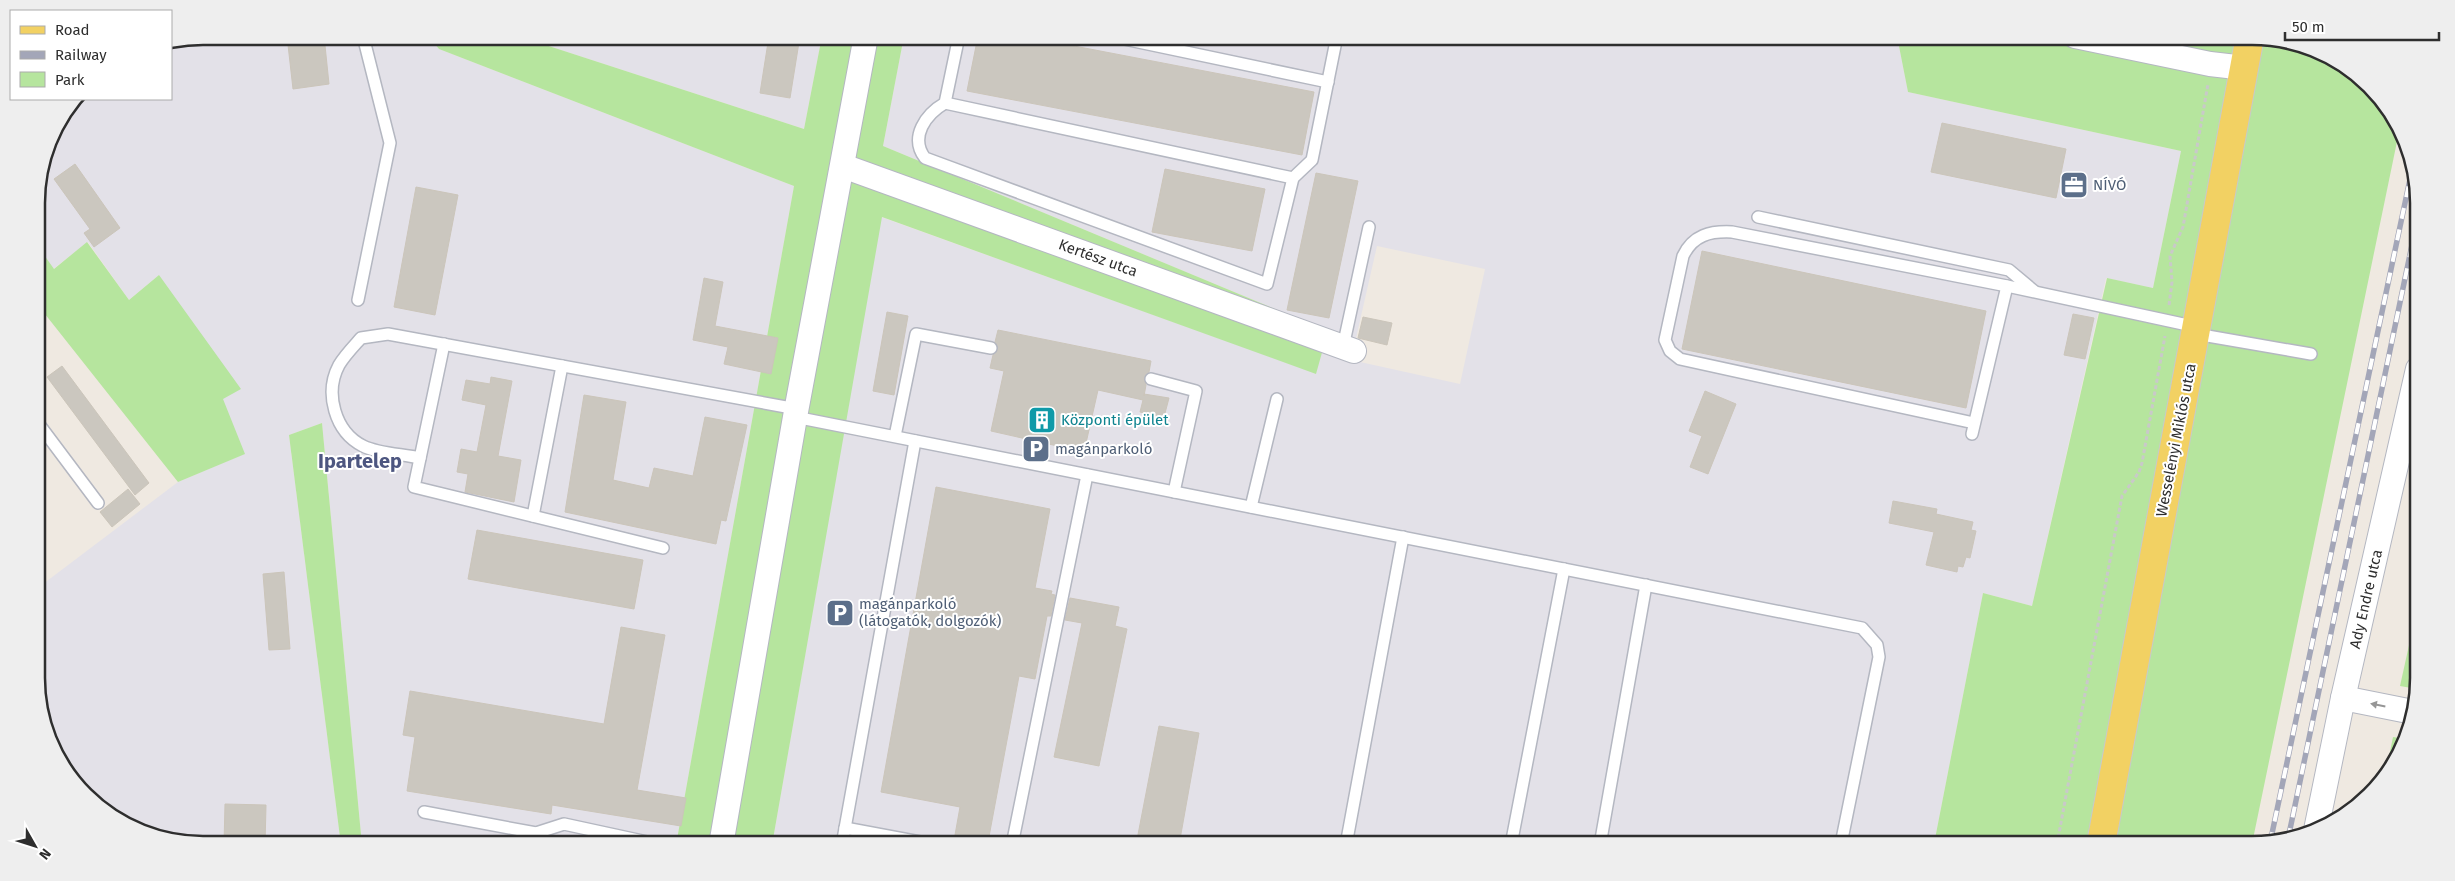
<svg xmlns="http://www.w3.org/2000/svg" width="2455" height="881" font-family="'Fira Sans',sans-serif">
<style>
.industrial{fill:#e3e1e8;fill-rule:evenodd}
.green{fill:#b6e59e}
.building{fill:#cbc7bf;stroke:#cbc5ba}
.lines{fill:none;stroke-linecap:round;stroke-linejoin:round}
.lane-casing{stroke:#b4b7c1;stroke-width:14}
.street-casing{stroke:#b4b7c1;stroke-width:26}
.primary-casing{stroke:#c9c9c9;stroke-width:30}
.path{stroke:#c9c9c9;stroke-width:3;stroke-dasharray:4 2.5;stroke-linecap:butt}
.lane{stroke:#fff;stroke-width:11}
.street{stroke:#fff;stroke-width:24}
.primary{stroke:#f2d163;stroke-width:28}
.rail-casing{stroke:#a3a6b8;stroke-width:5.5}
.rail{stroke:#fff;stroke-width:4;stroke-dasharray:11;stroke-linecap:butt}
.oneway{fill:#969696}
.labels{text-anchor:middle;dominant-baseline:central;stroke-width:4;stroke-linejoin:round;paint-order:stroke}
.service-label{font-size:15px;fill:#4e5e75;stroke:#fff;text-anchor:start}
.street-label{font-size:15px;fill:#2e2e2e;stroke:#fff}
.culture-label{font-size:15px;fill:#0d838f;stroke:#fff;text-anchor:start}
.district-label{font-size:20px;font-weight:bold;fill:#4d5680;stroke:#fff}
.rim{fill:none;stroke:#2e2e2e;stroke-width:2.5}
</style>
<rect width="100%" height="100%" fill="#efe9e1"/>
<g class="industrial">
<path d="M203,36H428L439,49L794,186L676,845H362L322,423L289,435L341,845H203L150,836L77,788L39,710V587L178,482L244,454L159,275L129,300L88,242L53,269L37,245V192L54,129L65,115L87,99H171V43Z"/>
<path d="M518,36H822L804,129Z"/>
<path d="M904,36H1897L1908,92L2181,151L2153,288L2106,278L2032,606L1983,593L1934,844L772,845L881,217L1315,373L1328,331L883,146ZM1377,246L1485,269L1460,384L1351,360Z"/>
</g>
<g class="green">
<path d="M428,36H518L804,129L822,36H904L883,146L1328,331L1316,374L882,217L772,845H676L794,186L439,49Z"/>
<path d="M1897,36H2252L2305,45L2378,93L2400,127L2252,844H1934L1983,593L2032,606L2107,278L2153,288L2181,151L1908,92Z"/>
<path d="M87,242L129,300L159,275L241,389L223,399L245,454L178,482L37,304V245L54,269Z"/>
<path d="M322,423L362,845H341L289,435Z"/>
<path d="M2419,600V678L2417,689L2400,686Z"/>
<path d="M2393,737L2406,739L2390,771L2385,776Z"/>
</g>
<g class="building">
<path d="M287,36H324L329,84L293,89Z"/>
<path d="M769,36H800L790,98L760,93Z"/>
<path d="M978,36H1022L1314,92L1302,155L967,91Z"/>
<path d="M1942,123L2066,149L2056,198L1931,172Z"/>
<path d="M75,164L120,228L94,247L84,233L90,229L54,179Z"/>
<path d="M1165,169L1265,189L1252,251L1152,232Z"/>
<path d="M1316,173L1358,181L1329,318L1287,310Z"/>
<path d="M416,187L458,195L435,315L394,307Z"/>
<path d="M1702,251L1986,311L1966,408L1682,349Z"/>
<path d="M704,278L723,282L715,326L778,338L771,374L724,364L728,347L693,340Z"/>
<path d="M887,312L908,316L894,395L873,391Z"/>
<path d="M2073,314L2094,318L2085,359L2064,355Z"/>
<path d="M1363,317L1392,323L1387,345L1358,338Z"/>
<path d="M998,330L1151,361L1149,372L1144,378L1146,385L1144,396V394L1169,398L1164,417L1140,412L1143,400L1098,390L1084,452L991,431L1004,371L990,368L993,355L998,350L995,342Z"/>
<path d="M62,366L149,483L135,495L47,377Z"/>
<path d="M491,377L512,381L498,456L521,460L514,502L465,492L468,474L457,472L461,449L477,452L486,405L462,400L466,380L490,384Z"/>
<path d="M1705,391L1736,404L1708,474L1690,467L1702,436L1689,431Z"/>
<path d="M584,395L626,402L613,480L649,488L654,468L693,476L705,417L747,425L726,521L721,520L716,544L565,512Z"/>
<path d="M936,487L1050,509L1035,588L1052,591L1051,594L1055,595L1051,616H1047L1035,679L1019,676L988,842L955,835L960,807L881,792Z"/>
<path d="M128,489L140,504L112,527L100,512Z"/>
<path d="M1893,501L1937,509L1936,514L1973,522L1971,530L1976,531L1970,558L1966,557L1963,567L1958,566L1957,572L1926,565L1934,532L1889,523Z"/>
<path d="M477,530L643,560L634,609L468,579Z"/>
<path d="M284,572L290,649L269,650L263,574Z"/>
<path d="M1070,598L1119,607L1115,626L1127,629L1099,766L1054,757L1082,623L1065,620Z"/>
<path d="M621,627L665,635L637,790L686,798L681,826L552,805L551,814L407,791L415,737L403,735L410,691L604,724Z"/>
<path d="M1159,726L1199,733L1179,845H1136Z"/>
<path d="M225,804L266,805L265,845H224Z"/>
</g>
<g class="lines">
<defs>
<g id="lane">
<path d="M959,36L945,103C926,114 909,137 925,158L1267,284L1293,178L1312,160L1337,36"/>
<path d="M1110,36L1328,82"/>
<path d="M945,103L1293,178"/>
<path d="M1758,217L2009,270L2034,291"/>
<path d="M358,300L390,143L363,36"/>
<path d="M2196,334L2311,354"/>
<path d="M444,344L414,487L663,548"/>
<path d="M1343,347L1369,227"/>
<path d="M1151,379L1196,391L1174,492"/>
<path d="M795,417L1862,628L1877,645L1879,657L1841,844"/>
<path d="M38,423L98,503"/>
<path d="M1974,423L1680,359L1670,351L1665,340L1683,256C1693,235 1710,231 1732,232L2007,286L2197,327"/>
<path d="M1972,434L2007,286"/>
<path d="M895,436L916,334L991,348"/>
<path d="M420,458C402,454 379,454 363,446C335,432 324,393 339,365C345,355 353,347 361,338L388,334L797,409"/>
<path d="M1251,507L1277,399"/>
<path d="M533,516L562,366"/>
<path d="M424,812L536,833L564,824L661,845"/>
<path d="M845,828L936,845"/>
<path d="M842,845L915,441"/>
<path d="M1012,845L1087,475"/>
<path d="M1346,845L1403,537"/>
<path d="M1511,845L1564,569"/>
<path d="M1600,845L1646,585"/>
</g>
<g id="street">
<path d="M2075,36L2210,64L2245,68"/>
<path d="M843,166L1354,351"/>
<path d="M2343,698L2413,712"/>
<path d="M2316,830L2343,698L2418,369"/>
<path d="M721,845L795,417L866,36"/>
</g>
<path id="primary" d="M2101,844L2250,36"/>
</defs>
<use href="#lane" class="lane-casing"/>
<use href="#street" class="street-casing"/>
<use href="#primary" class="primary-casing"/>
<g class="path">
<path d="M2169,305L2172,282L2170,256L2183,227L2208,84"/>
<path d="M2057,844L2122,496L2139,472L2142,463L2165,336"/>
</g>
<use href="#lane" class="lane"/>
<use href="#street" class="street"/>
<use href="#primary" class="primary"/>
<defs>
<g id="rail">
<path d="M2288,839L2417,221"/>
<path d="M2270,843L2413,165"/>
</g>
</defs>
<use href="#rail" class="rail-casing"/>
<use href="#rail" class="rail"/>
</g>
<defs><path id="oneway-solid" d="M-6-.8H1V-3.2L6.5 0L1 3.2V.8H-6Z" transform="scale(1.25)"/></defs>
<use class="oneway" href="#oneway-solid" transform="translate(2378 705) rotate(-169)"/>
<defs>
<symbol id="office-square" viewBox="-11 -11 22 22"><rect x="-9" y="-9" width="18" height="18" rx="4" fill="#5c6f8a" stroke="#fff"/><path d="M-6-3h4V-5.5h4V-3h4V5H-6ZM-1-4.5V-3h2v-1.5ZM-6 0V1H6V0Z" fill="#fff"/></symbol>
<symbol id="building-square" viewBox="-11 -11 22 22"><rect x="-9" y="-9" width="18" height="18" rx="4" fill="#0f9aa8" stroke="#fff"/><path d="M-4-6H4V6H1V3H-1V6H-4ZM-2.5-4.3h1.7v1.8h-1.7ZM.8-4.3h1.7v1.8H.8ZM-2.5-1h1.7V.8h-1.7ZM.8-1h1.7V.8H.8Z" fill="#fff"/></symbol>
<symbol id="parking-square" viewBox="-11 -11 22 22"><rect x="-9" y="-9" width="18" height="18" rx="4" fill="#5c6f8a" stroke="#fff"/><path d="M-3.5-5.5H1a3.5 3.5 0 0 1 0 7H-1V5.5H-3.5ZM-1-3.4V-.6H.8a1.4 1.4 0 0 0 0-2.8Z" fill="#fff"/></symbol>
</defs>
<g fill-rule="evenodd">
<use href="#office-square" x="2058" y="169" width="32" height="32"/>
<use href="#building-square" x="1026" y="404" width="32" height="32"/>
<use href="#parking-square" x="1020" y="433" width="32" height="32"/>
<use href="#parking-square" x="824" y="597" width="32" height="32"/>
</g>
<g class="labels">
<g class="service-label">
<text x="2093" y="185">NÍVÓ</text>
<text x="1055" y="449">magánparkoló</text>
<text x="859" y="604">magánparkoló<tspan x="859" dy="17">(látogatók, dolgozók)</tspan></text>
</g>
<g class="street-label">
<text transform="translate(1098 258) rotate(20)">Kertész utca</text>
<text transform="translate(2176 440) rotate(-79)">Wesselényi Miklós utca</text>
<text transform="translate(2366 599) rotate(-77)">Ady Endre utca</text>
</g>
<g class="culture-label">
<text x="1061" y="420">Központi épület</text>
</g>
<g class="district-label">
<text x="360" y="461">Ipartelep</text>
</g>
</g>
<path d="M0 0H2455V881H0ZM203 45H2252A158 158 0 0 1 2410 203V678A158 158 0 0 1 2252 836H203A158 158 0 0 1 45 678V203A158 158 0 0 1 203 45Z" fill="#eee" fill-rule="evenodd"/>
<path class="rim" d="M203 45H2252A158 158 0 0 1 2410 203V678A158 158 0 0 1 2252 836H203A158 158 0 0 1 45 678V203A158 158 0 0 1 203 45Z"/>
<rect x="10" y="10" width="162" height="90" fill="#ffffff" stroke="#ababab"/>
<rect x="20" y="26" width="25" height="8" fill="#f2d163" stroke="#ababab"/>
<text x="55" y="35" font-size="15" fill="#2e2e2e">Road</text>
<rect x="20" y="51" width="25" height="8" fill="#a3a6b8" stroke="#ababab"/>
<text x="55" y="60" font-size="15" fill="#2e2e2e">Railway</text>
<rect x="20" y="72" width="25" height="15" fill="#b6e59e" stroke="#ababab"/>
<text x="55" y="85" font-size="15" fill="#2e2e2e">Park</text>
<g transform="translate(35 846) rotate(129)" stroke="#ffffff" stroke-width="4" paint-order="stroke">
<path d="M0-4L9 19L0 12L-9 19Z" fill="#2e2e2e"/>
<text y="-8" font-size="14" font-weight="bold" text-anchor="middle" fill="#2e2e2e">N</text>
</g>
<path d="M2285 32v8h154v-8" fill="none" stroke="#2e2e2e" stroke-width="2.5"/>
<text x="2292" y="32" font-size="15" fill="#2e2e2e" stroke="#ffffff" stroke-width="4" paint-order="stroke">50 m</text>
</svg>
